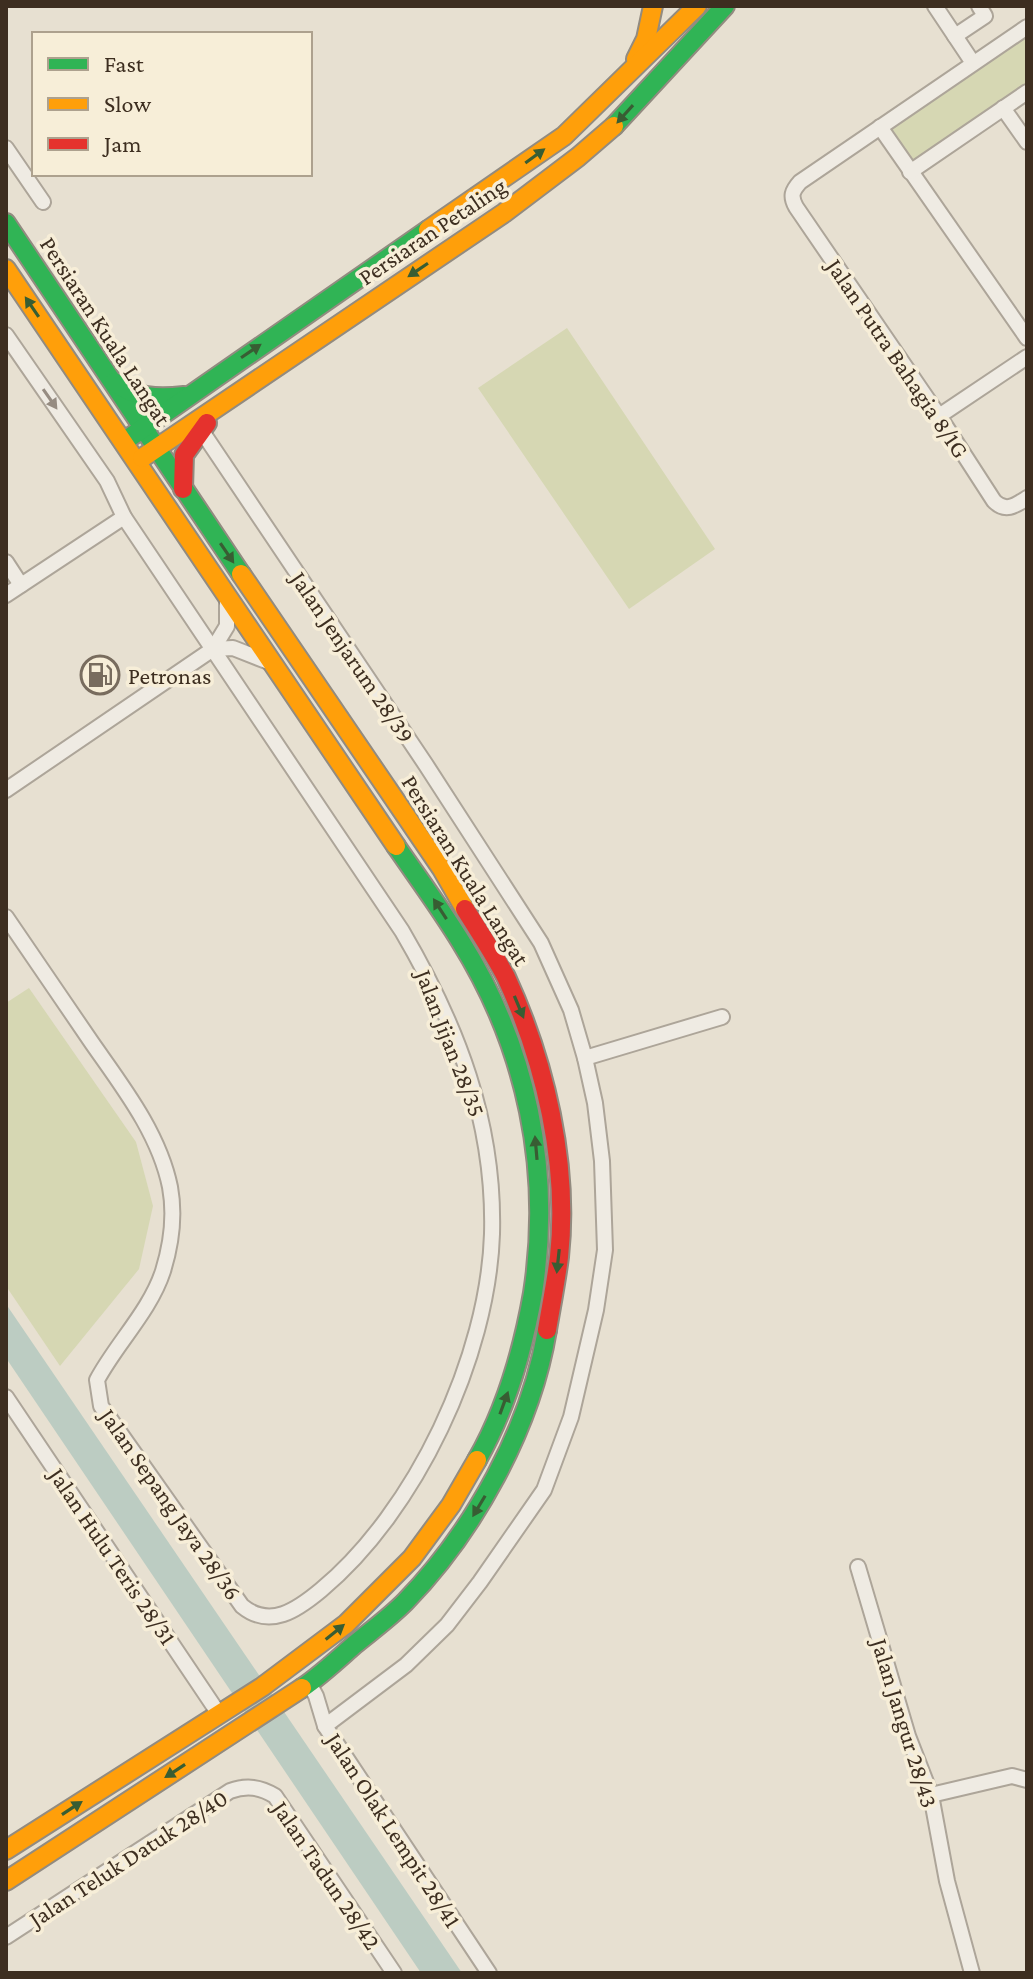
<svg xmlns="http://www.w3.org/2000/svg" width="1033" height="1979" font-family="'Crimson Pro',serif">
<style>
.green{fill:#d6d7b3}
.water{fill:#bcccc2}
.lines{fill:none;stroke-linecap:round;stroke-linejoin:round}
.street-casing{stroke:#ada599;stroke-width:18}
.fast-casing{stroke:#928b80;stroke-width:22}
.slow-casing{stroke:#928b80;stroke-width:22}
.jam-casing{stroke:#928b80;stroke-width:22}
.street{stroke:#efebe3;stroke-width:14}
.fast{stroke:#30b455;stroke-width:18}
.slow{stroke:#ff9f0a;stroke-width:18}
.jam{stroke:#e5322d;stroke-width:18}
.oneway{fill:#385d33}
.oneway2{fill:#968c82}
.labels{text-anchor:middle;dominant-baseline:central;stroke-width:7;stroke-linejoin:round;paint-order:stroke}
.street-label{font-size:24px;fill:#3d2e20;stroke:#f7eed8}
.poi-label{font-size:24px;fill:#3d2e20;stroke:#f7eed8;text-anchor:start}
</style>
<rect width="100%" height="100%" fill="#e7e0d1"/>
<g class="green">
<path d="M1027,32V86L912,164L887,127Z"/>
<path d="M567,328L715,549L629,609L478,388Z"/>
<path d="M29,988L136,1142L153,1206L139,1269L60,1366L6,1286V1003Z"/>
</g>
<path class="water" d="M6,1304L462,1973H421L6,1358Z"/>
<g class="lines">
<defs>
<g id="street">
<path d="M935,6L973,63"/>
<path d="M1027,27L800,182C792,191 790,196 796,207L939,416L994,501C1006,513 1016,505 1027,498"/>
<path d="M955,36L985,16L979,6"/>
<path d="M1003,108L1027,142"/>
<path d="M880,127L1027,338"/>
<path d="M6,148L43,202"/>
<path d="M910,172L1027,92"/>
<path d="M6,335L107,481L124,517L402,931C457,1025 495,1122 492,1234C488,1357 416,1511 321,1590C297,1610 270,1629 242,1606L101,1406L97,1380C116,1344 150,1311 163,1271C171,1245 175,1214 170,1187C159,1133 122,1086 92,1043C63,1001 35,959 6,917"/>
<path d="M939,416L1027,357"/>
<path d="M201,430L426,765L541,943L571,1010L585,1058L595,1103L602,1161L605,1250L596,1310L571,1417L544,1490L480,1582L447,1625L406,1665L325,1726"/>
<path d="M6,562L21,585"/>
<path d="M6,595L124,517"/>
<path d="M213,649L233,648L266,661"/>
<path d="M6,790L213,649L227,626V601"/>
<path d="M585,1058L722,1017"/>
<path d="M6,1397L219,1714"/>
<path d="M858,1567L908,1736L931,1795L947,1881L972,1973"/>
<path d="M309,1683L316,1696L325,1726L489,1973"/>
<path d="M931,1795L1012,1776L1027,1780"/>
<path d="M6,1937L230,1791C247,1785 260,1787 275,1796L394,1973"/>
</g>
<g id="fast">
<path d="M614,126L725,6"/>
<path d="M6,223L241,574"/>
<path d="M114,382C137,398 156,399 184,396"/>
<path d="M129,438L428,230"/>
<path d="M396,846C418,878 441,909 461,942C527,1048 552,1170 533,1293C523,1350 506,1409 477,1460"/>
<path d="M302,1688C320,1676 337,1660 354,1645C371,1631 389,1618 405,1602C474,1531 531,1428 547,1330"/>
</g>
<g id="slow">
<path d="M636,59L646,39L653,6"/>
<path d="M428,230L564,136L697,6"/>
<path d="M6,269L396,846"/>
<path d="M142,458L504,213L578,157L614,126"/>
<path d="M241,574L442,869L465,909"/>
<path d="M6,1850L262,1687L346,1624L412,1558L451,1505L477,1460"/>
<path d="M6,1881L302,1688"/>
</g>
<g id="jam">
<path d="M183,489L184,455L207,423"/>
<path d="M465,909C479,931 494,954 506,977C545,1062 569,1164 559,1257C556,1281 551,1306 547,1330"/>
</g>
</defs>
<use href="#street" class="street-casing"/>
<use href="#fast" class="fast-casing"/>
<use href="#slow" class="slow-casing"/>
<use href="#jam" class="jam-casing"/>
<use href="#street" class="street"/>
<use href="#fast" class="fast"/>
<use href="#slow" class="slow"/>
<use href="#jam" class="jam"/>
</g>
<defs><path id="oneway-solid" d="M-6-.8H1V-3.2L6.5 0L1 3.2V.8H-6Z" transform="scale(2)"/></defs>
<g class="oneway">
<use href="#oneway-solid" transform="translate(625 114) rotate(132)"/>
<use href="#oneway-solid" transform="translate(535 156) rotate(-36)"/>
<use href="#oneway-solid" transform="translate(418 270) rotate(146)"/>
<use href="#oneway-solid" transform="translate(32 307) rotate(-124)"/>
<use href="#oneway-solid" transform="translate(251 351) rotate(-34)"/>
<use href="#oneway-solid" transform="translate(227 553) rotate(56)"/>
<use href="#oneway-solid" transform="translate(440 909) rotate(-123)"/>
<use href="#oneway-solid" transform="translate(519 1007) rotate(67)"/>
<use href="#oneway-solid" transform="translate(536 1148) rotate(-95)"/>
<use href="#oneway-solid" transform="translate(558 1261) rotate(96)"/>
<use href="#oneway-solid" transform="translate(504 1403) rotate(-70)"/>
<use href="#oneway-solid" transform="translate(479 1506) rotate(121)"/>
<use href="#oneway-solid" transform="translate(335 1632) rotate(-39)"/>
<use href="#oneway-solid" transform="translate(175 1771) rotate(147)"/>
<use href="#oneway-solid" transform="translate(72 1808) rotate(-33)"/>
</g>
<use class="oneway2" href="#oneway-solid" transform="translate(50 399) rotate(55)"/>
<defs>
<symbol id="fuel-ring" viewBox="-11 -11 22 22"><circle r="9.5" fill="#f7eed8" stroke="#786c5e" stroke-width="1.5"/><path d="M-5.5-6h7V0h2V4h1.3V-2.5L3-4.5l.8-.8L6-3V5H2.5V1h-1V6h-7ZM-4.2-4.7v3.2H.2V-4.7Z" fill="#786c5e"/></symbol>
</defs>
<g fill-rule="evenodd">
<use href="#fuel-ring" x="78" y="653" width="44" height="44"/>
</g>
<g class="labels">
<g class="street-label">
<text transform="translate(432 231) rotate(-34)">Persiaran Petaling</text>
<text transform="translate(106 331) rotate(57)">Persiaran Kuala Langat</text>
<text transform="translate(898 358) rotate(56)">Jalan Putra Bahagia 8/1G</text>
<text transform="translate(353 657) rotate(56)">Jalan Jenjarum 28/39</text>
<text transform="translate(466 870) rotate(58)">Persiaran Kuala Langat</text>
<text transform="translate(451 1043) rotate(69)">Jalan Jijan 28/35</text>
<text transform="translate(171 1504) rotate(55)">Jalan Sepang Jaya 28/36</text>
<text transform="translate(113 1556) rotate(56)">Jalan Hulu Teris 28/31</text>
<text transform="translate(905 1723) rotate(73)">Jalan Jangur 28/43</text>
<text transform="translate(394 1830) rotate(57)">Jalan Olak Lempit 28/41</text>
<text transform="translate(128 1858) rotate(-33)">Jalan Teluk Datuk 28/40</text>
<text transform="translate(327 1875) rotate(56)">Jalan Tadun 28/42</text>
</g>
<g class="poi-label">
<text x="128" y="675">Petronas</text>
</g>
</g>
<rect width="1033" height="1979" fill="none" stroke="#3d2e20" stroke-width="16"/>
<rect x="32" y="32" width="280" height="144" fill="#f7eed8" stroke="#ada18e" stroke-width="2"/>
<rect x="48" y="58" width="40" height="12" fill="#30b455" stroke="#ada18e" stroke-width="2"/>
<text x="104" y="72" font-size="24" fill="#3d2e20">Fast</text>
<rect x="48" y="98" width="40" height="12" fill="#ff9f0a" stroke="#ada18e" stroke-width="2"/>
<text x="104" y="112" font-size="24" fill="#3d2e20">Slow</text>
<rect x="48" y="138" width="40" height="12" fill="#e5322d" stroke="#ada18e" stroke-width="2"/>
<text x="104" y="152" font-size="24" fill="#3d2e20">Jam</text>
</svg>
